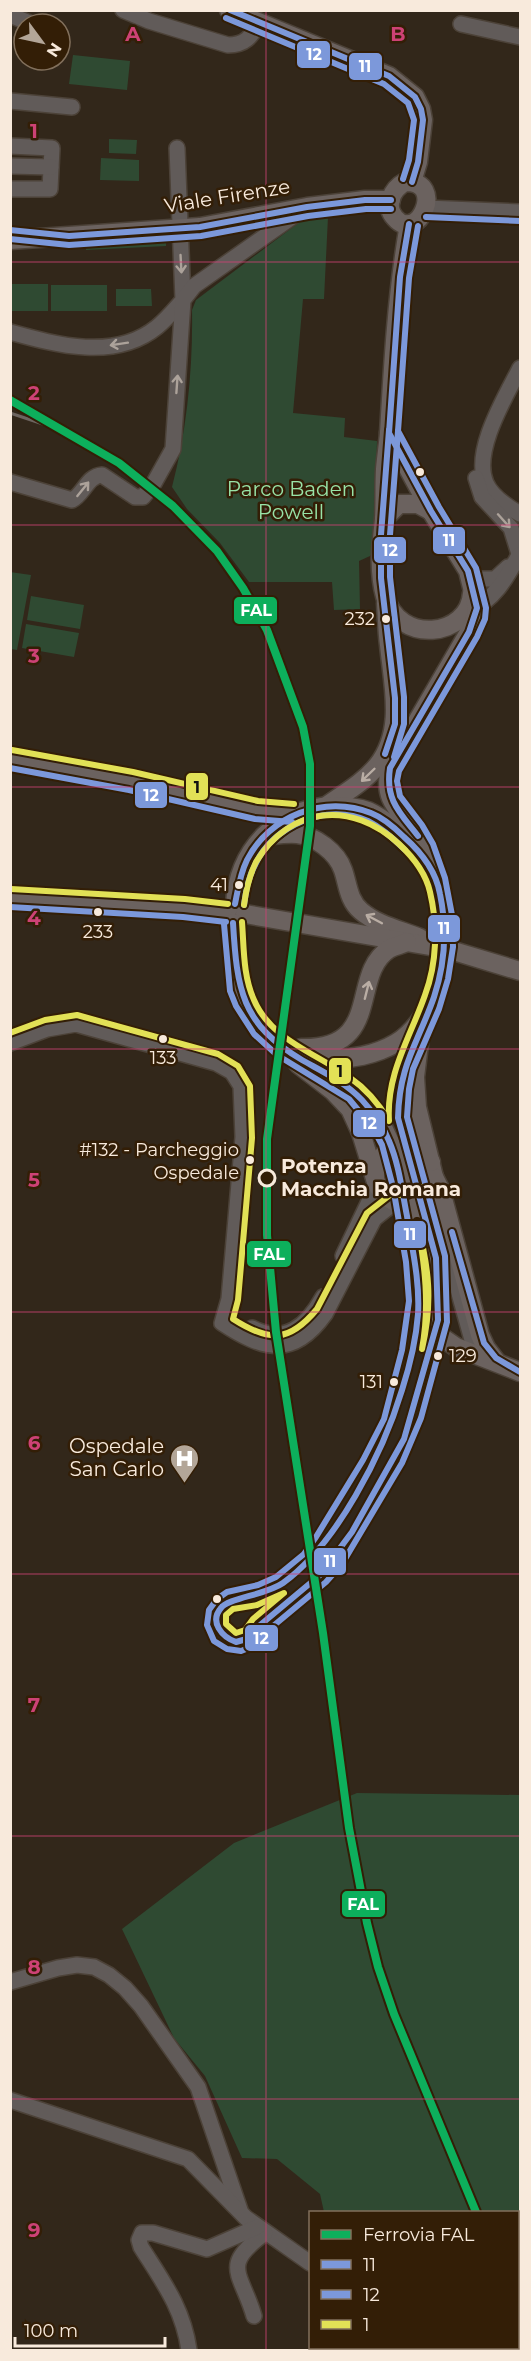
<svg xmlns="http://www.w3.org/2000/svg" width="531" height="2361" font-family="Montserrat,sans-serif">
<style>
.green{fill:#2f4a32}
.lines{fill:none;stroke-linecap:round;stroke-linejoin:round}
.major-tunnel{stroke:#504437;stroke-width:18;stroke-dasharray:18 9;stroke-linecap:butt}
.minor-casing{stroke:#4c4238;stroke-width:18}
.major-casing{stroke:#4c4238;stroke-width:21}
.minor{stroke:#615b59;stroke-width:15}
.major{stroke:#6b625f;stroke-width:18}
.rail{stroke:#6d6560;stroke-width:3}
.major-bridge-casing{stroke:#4c4238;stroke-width:21;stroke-linecap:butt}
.major-bridge{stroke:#6b625f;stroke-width:18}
.bus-1-casing{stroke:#331e06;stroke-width:10}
.bus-2-casing{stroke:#331e06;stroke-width:10}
.bus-3-casing{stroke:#331e06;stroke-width:10}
.bus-1{stroke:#7c98da;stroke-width:6}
.bus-2{stroke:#7c98da;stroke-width:6}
.bus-3{stroke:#e2e156;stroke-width:6}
.rail-1-casing{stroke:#331e06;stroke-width:12}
.rail-1{stroke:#0daf5c;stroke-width:8}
.oneway{stroke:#aca29a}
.oneway2{stroke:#b9ada4}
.grid{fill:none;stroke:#cd4275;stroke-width:1.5;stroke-opacity:0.55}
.bus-dot{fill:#f8eadc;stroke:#331e06;stroke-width:2}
.stop-dot{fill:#331e06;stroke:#f8eadc;stroke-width:3}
.labels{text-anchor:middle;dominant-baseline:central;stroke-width:5;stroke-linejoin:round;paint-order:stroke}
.bus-label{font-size:18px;fill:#f8eadc;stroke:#331e06;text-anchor:end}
.street-label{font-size:20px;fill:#f8eadc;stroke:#331e06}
.park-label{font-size:20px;fill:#98e3a7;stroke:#331e06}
.stop-label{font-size:20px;font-weight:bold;fill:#f8eadc;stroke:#331e06;text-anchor:start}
.poi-label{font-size:20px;fill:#f8eadc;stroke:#331e06;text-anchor:end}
.grid-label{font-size:20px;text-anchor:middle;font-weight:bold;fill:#cd4275;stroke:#331e06;stroke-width:5;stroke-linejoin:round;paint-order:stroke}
.line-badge{stroke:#331e06;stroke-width:2}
.badge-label{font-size:16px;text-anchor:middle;font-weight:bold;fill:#fff}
.pale-badge-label{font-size:16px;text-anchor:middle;font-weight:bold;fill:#111}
</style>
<rect width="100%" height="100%" fill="#32271a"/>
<g class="green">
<path d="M73,55L130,61L127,90L69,84Z"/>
<path d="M109,139L137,140L136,154L109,153Z"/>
<path d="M101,158L139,160V181L100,180Z"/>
<path d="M328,217L324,299H303L293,413L345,418L344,437L377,441L374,550L370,556L359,561L360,609L334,610L332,582H249L220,543L187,509L172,487C187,430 193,368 192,310L196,300L301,221Z"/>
<path d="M166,236V246L86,250V239Z"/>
<rect x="11" y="284" width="37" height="27"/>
<rect x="51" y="285" width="56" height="26"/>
<path d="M116,289H151L152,306H116Z"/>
<path d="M10,572L31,575L17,650L11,649Z"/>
<path d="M31,596L84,605L80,629L27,620Z"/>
<path d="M26,624L79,633L74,657L22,648Z"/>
<path d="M357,1793L520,1795V2273L518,2272V2212H324L320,2194L277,2159L242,2158L205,2076L174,2038L122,1929L234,1843Z"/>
</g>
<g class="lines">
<path class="major-tunnel" d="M437,989L443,960L444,935"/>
<defs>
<g id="minor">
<path d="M123,10L149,21L228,45C245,45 251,37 259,23"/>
<path d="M10,15L32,24"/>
<path d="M461,24L520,37"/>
<path d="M10,101L72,107"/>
<path d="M10,146L52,148L50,189H10"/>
<path d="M10,166L51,167"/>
<path d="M426,208L520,212"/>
<path d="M10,332C57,345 115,361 157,327C167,319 175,309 183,300L177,148"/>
<path d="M520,368C506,396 472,451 486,483C492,497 508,507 520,514"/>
<path d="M476,478L482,497L511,528L520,557"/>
<path d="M10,482L72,500C84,494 87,476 102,475L135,497H143L154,483L173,449L183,300L194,286L305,208"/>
<path d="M469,576L481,579H495L508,567"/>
<path d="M468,612C494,600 506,579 519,555"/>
<path d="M10,1043L47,1029L76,1024L216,1063L232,1072L241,1086L243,1137L229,1299L222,1323C263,1350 293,1359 325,1314L374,1219L394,1203"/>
<path d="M416,1202L431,1213L440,1225L474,1347L482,1357"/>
<path d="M343,1256L377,1185"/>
<path d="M252,1328C285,1345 307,1326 323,1297"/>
<path d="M10,1982L58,1968L77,1965L94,1967L109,1975L125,1988L141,2006L198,2087L240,2210"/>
<path d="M10,2100L188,2159L246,2218L310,2263"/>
<path d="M254,2316C241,2272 220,2266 265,2233"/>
<path d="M365,2348L366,2350"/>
<path d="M189,2350C183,2308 163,2282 141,2247L139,2240L142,2233H153L207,2249L257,2227"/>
</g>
<g id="major">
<path d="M229,10L389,76L415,97L421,109L423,120L418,162L412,182"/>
<path d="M405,182C447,180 418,245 395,218C384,206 392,189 405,182Z"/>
<path d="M409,224C397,293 393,363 389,433C388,445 386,457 385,469C384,486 385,502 384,519C381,545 378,571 385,596C398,645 469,638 472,593"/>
<path d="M10,240L200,227L307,207L365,200H391"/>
<path d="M389,433L431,511L468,571L477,608L476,616L469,632L390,768C381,805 405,812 420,839C427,852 432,866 436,880"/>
<path d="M384,519L399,504H418L431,511"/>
<path d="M10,759L131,781L257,810L293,813"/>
<path d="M325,807C343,794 363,783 377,766C405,731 393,686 389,645C387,631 387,617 386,603"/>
<path d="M264,836C275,835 286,833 297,834C315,836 337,852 343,870C348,884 348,900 361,911C377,925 401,930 420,938"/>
<path d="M431,871C442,889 442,912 444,933"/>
<path d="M10,898L184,908L227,913"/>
<path d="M235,904C238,850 277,809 332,806C344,806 357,807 368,811C387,820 401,834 416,848"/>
<path d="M245,914L447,949L520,971"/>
<path d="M233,923C236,963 235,993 260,1028C288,1067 357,1066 396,1043C415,1032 429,1009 437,989"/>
<path d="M301,1048C384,1050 349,975 389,949C394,946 401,945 407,942"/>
<path d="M298,1064L333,1091L350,1109L361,1133L377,1185L384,1196L399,1204L416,1202L428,1193L434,1177L417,1107L415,1077L421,1028L432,1003"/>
<path d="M434,1177L441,1191L480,1335L486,1348L496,1361"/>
<path d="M375,1178C374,1146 414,1134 431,1162"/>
<path d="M456,1347L520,1372"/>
</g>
</defs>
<use href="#minor" class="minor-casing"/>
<use href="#major" class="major-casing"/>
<use href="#minor" class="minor"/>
<use href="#major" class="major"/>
<path class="rail" d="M10,413L46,425L89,446"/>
<defs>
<path id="major-bridge" d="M282,1048L355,1092L381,1123L390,1142L418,1233L425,1263L426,1313L429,1322L437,1334L456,1347"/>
</defs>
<use href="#major-bridge" class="major-bridge-casing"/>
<use href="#major-bridge" class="major-bridge"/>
<defs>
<g id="bus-1">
<path d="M230,10L389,76L415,97L421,109L423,120L418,162L412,182"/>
<path d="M409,224L400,277L389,433L431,511L468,571L477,608L469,632L390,768C385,800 400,813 418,836"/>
<path d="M10,230L69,236L200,227L307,207L365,200H391"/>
<path d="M385,754L395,724V698L381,578V535L389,430"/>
<path d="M233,923C237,989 241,1024 302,1060C323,1072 345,1082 362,1100C373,1112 383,1125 389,1141C399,1164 402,1191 407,1216C412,1248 420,1281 418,1314C416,1340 410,1365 402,1390C383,1453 337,1544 283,1583C266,1595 228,1598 221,1608C209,1622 222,1637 236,1642L250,1638L259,1626L320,1575L352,1532L404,1439L438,1320L436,1258L398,1118C399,1065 418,1043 434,997C445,964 447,928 440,894C436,871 421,852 404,837C394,827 384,818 371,813C325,794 269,816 247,860C240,874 238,889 235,904"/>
<path d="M452,1232L484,1343L496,1358L520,1372"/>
</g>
<g id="bus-2">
<path d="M226,18L384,84L408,103L414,120L409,160L403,179"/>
<path d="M426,217L520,221"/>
<path d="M10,239L69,245L201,236L308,216L366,209H391"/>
<path d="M394,757L404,724V697L390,577V535L398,431"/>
<path d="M10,768L129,790L255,819L292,822"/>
<path d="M244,905C246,891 248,878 255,865C273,825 327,802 368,821C382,828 394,839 405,850"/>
<path d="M10,907L183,917L226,922"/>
<path d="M224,924L230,991L236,1006L254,1034L277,1055L349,1099L373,1128L382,1145L393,1187L406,1262L409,1301L402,1350L384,1419L363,1460L316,1537L304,1554L276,1577L258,1585L227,1592L217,1599L209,1610L207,1625L214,1641L227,1649L241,1651L256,1645L266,1632L326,1582L342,1564L402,1463L421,1418L447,1322L445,1256L407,1117L409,1089L413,1069L439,1009L448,979L453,947L452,915L445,878L433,844L422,825L400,796L397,781L399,771L477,637L485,619L486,608L476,568L439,507L398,431L409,278L418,226"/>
</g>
<g id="bus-3">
<path d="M12,750L133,772L258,801L294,804"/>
<path d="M11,889L185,899L228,904"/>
<path d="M242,922C244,948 243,976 254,1000C271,1040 316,1053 349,1077C365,1088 379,1104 389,1121C386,1074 410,1038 425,995C437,963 438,926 430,892C426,874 413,857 399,844C352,800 290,806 256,862C249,876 246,890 244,905"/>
<path d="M10,1033L45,1020L77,1015L218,1054L238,1066L250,1086L252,1138L238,1300L233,1319C269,1342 289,1343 317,1309L367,1213L390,1195H408L422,1187"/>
<path d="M417,1222C429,1268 433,1302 422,1349C430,1306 425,1265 417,1222Z"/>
<path d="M284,1593L253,1619L245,1630L236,1633L226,1624V1615L233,1609L257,1605Z"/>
</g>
</defs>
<use href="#bus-1" class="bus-1-casing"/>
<use href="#bus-2" class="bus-2-casing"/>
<use href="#bus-3" class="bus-3-casing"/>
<use href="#bus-1" class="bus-1"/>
<use href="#bus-2" class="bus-2"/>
<use href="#bus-3" class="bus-3"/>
<defs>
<path id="rail-1" d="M10,400L119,463L173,506L217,551L243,588L267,630L303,727L310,764V826L267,1139V1235L276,1332L323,1633L349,1828L367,1923L378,1967L394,2014L476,2212"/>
</defs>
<use href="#rail-1" class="rail-1-casing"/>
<use href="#rail-1" class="rail-1"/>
</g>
<defs><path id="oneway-shaft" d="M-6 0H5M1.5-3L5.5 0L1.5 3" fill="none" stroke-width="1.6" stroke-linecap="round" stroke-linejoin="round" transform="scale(1.5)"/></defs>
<g class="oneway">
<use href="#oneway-shaft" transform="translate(181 264) rotate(87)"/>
<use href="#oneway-shaft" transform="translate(119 344) rotate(171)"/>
<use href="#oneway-shaft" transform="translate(177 384) rotate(-86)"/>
<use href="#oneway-shaft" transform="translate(83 489) rotate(-51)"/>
<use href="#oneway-shaft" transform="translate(504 521) rotate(48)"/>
</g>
<g class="oneway2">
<use href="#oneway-shaft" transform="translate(368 775) rotate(136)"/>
<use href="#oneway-shaft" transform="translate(374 919) rotate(-152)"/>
<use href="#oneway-shaft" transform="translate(367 990) rotate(-76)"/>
</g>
<path class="grid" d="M266,10V2350M10,262H520M10,525H520M10,787H520M10,1049H520M10,1312H520M10,1574H520M10,1836H520M10,2099H520"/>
<defs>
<symbol id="hospital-pin" viewBox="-11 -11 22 30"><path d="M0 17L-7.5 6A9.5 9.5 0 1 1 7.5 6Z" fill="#b3a698" stroke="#331e06"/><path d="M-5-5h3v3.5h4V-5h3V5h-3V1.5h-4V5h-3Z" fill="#fff"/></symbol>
</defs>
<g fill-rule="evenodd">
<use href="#hospital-pin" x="168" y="1442" width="33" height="45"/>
</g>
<g class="bus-dot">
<circle cx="420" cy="472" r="5"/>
<circle cx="386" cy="619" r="5"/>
<circle cx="239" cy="885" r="5"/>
<circle cx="98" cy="912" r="5"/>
<circle cx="163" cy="1039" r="5"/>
<circle cx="250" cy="1160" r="5"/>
<circle cx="438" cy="1356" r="5"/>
<circle cx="394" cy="1382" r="5"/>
<circle cx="217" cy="1599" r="5"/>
</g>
<circle class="stop-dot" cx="267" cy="1178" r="8"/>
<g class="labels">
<g class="bus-label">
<text x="375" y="619">232</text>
<text x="228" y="885">41</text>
<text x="98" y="932" text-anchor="middle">233</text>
<text x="163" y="1058" text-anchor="middle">133</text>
<text x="239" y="1150">#132 - Parcheggio<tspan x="239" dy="23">Ospedale</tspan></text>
<text x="449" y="1356" text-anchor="start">129</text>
<text x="383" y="1382">131</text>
</g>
<g class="street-label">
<text transform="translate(227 196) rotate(-9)">Viale Firenze</text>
</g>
<g class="park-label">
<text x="291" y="489">Parco Baden<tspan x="291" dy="23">Powell</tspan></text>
</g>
<g class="stop-label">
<text x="281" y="1166">Potenza<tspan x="281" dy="23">Macchia Romana</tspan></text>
</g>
<g class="poi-label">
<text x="164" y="1446">Ospedale<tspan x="164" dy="23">San Carlo</tspan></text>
</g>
</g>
<g class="grid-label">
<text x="133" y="41">A</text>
<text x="398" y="41">B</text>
<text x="34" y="138">1</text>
<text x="34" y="400">2</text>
<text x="34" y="663">3</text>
<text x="34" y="925">4</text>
<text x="34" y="1187">5</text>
<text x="34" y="1450">6</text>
<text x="34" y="1712">7</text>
<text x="34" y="1974">8</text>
<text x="34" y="2237">9</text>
</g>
<g class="line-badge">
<rect x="296" y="40" width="35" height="29" rx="6" fill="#7c98da"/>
<rect x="348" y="52" width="35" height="29" rx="6" fill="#7c98da"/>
<rect x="432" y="526" width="34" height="29" rx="6" fill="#7c98da"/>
<rect x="373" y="536" width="34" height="28" rx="6" fill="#7c98da"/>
<rect x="233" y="596" width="45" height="29" rx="6" fill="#0daf5c"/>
<rect x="185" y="772" width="24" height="29" rx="6" fill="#e2e156"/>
<rect x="134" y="781" width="34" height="28" rx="6" fill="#7c98da"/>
<rect x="427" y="914" width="34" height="29" rx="6" fill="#7c98da"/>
<rect x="328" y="1057" width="24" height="28" rx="6" fill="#e2e156"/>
<rect x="352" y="1109" width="34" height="29" rx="6" fill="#7c98da"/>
<rect x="393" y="1220" width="34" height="29" rx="6" fill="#7c98da"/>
<rect x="246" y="1240" width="46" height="28" rx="6" fill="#0daf5c"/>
<rect x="313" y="1547" width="34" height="29" rx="6" fill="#7c98da"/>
<rect x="244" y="1624" width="35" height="28" rx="6" fill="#7c98da"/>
<rect x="341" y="1890" width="45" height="28" rx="6" fill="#0daf5c"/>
</g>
<g class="badge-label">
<text x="314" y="60">12</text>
<text x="365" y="72">11</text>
<text x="449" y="546">11</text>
<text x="390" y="556">12</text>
<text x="256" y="616">FAL</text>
<text x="151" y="801">12</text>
<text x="444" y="934">11</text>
<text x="369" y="1129">12</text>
<text x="410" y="1240">11</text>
<text x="269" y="1260">FAL</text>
<text x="330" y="1567">11</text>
<text x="261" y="1644">12</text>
<text x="363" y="1910">FAL</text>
</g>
<g class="pale-badge-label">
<text x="197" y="793">1</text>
<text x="340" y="1077">1</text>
</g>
<rect width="531" height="2361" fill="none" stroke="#f8eadc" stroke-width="24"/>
<rect x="309" y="2211" width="210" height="138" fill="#331e06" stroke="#82705c" stroke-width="1.5"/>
<rect x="321" y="2230" width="30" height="9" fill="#0daf5c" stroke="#82705c" stroke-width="1.5"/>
<text x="363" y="2241" font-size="18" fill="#f8eadc">Ferrovia FAL</text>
<rect x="321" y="2260" width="30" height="9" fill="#7c98da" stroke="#82705c" stroke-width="1.5"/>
<text x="363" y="2271" font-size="18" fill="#f8eadc">11</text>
<rect x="321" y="2290" width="30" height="9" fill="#7c98da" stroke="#82705c" stroke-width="1.5"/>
<text x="363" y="2301" font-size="18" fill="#f8eadc">12</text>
<rect x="321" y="2320" width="30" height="9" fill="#e2e156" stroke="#82705c" stroke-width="1.5"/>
<text x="363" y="2331" font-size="18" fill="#f8eadc">1</text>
<g transform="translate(42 42) rotate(123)"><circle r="28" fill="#331e06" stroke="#82705c" stroke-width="1.5"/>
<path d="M0-4.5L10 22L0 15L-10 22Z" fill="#b3a698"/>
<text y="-9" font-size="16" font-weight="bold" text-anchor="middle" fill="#f8eadc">N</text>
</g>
<path d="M15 2337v9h150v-9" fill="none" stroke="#f8eadc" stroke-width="3"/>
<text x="24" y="2337" font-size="18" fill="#f8eadc" stroke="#331e06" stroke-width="4.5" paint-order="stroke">100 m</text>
</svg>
